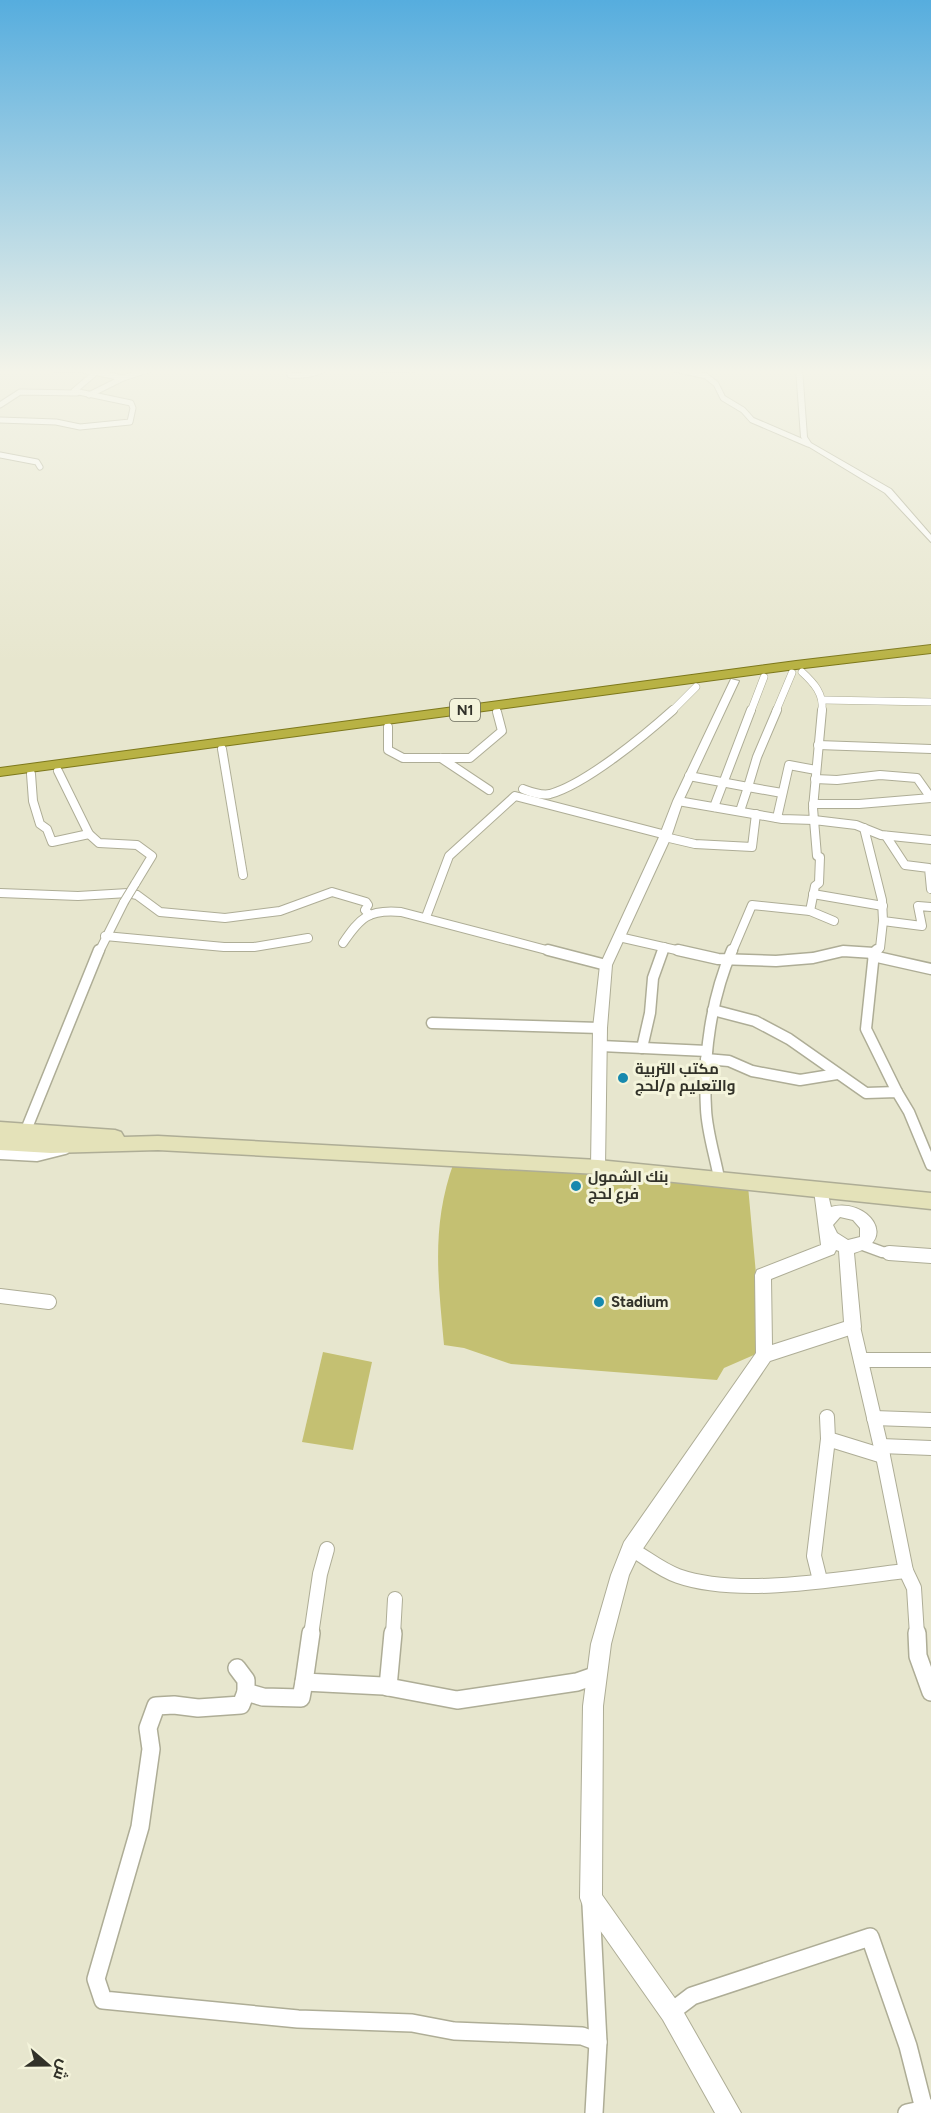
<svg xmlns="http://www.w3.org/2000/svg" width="931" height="2113" font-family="Figtree,Cairo,sans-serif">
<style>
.green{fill:#c4c072}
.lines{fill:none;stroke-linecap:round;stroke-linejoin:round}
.minor-far5-casing{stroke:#aead96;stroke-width:7}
.minor-far4-casing{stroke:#aead96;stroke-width:8}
.minor-far3-casing{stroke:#aead96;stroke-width:10}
.minor-far2-casing{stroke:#aead96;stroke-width:13}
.minor-far1-casing{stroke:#aead96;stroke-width:16}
.minor-casing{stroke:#aead96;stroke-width:20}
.tertiary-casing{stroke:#aead96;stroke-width:2}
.secondary-casing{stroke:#aead96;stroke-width:3}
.trunk-casing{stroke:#7d781c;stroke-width:2}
.minor-far5{stroke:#fff;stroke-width:5}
.minor-far4{stroke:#fff;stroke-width:7}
.minor-far3{stroke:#fff;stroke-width:8}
.minor-far2{stroke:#fff;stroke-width:10}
.minor-far1{stroke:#fff;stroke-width:14}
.minor{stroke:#fff;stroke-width:17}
.tertiary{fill:#fff;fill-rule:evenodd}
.secondary{fill:#e4e2b9;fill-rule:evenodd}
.trunk{fill:#b8b244;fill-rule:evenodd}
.minor-bridge-casing{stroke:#aead96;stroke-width:10;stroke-linecap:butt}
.minor-bridge{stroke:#fff;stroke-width:8}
.poi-dot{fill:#1789ae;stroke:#f4f4db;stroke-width:2}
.labels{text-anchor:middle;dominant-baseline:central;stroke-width:6;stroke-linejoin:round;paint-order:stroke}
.shield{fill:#f4f4db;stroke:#6c6c5e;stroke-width:1.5}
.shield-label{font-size:14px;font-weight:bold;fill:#323229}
.poi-label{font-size:15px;font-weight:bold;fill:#323229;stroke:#f4f4db;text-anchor:start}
</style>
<rect width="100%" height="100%" fill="#e7e6ce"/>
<g class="green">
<path d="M454,1162L748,1186L763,1351L724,1368L717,1380L511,1364L464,1348L444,1345C438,1279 431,1225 454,1162Z"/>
<path d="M323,1352L372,1362L353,1450L302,1442Z"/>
</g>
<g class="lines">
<defs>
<g id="minor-far5">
<path d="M46,368L62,370L83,368"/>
<path d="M286,368H289L290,375C303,376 314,375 326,368"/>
<path d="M354,368L412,370L415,368"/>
<path d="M670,368L706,376L716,384L723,398L743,410L752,420L808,444"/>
<path d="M78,369L123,378"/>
<path d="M89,395L123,378L154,368"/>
<path d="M0,405L20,392L77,393"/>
<path d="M0,420L56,422L80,427L130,422L133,408L131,403L74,391L95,373"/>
<path d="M0,455L37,462L40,467"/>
</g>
<g id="minor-far4">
<path d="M802,672C814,683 824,694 822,711"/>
<path d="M823,700L931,702"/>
<path d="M672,711L696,687"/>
<path d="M751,711L764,677"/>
<path d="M776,711L792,673"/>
</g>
<g id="minor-far3">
<path d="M388,727V750L403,758H470L502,731L497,712"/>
<path d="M818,745L931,749"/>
<path d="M222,749L243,875"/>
<path d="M441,758L489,790"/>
<path d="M58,771L89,834L99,843L137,845L152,856L135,884"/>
<path d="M31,774L33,801L40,824L47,829L52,842L89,834"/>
<path d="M689,776L748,787L757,757L777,710"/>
<path d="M815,779L837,780L880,775L917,778L931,798"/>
<path d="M523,789C531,792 541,796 550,794C586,784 645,735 673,710"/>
<path d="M678,801L782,819L814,820L813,808L822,710"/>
<path d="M813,804H859L931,798"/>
<path d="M714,807L751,710"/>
<path d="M740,811L748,787L782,793"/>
<path d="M777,818L789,765L816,770"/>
<path d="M864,828L882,900L883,921L922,926L918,906L931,907"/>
<path d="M886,836L905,865L929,868L931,889"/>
<path d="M665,837L695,844L752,847L756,814"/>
<path d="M0,893L78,896L128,893L137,895L160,912L225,918L280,911L332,892L366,902L368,905L365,910L370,915"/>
<path d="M813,894L883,906"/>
<path d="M810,911L834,921"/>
<path d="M426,917L449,856L515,796L666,835"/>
<path d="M105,936L224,947H254L308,938"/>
<path d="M619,937L685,952"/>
<path d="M343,943C360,918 368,909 401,912L554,952"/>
<path d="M99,952L124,902"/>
<path d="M662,952L664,947"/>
<path d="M732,952L752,905L810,911L815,886L819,883L820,857L817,856L814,820L856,825L881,835L931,840"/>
<path d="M840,952H852"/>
<path d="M876,952L880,948L883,921"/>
</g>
<g id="minor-far2">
<path d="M548,950L606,965"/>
<path d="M678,950L718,959L776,961L813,958L843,951L874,953L877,950"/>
<path d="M874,953L866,1029L897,1092"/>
<path d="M873,956L931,969"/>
<path d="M713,1010L755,1021L789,1039L866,1093L897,1092L909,1112L931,1165"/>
<path d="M432,1023L600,1028"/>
<path d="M601,1046L707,1051"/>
<path d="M642,1048L650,1013L653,978L663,950"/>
<path d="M706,1059L729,1061L752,1071L800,1080L837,1074"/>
<path d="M26,1130L99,950"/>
<path d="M0,1154L37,1156L65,1149"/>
<path d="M719,1178C715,1156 707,1132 706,1109C703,1056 711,999 732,950"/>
<path d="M863,1245L882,1252L907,1254"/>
</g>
<g id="minor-far1">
<path d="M889,1253L931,1256"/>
<path d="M0,1296L49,1302"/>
<path d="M853,1327L883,1456L906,1571L914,1588L917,1635"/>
<path d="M861,1360H931"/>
<path d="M827,1417L828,1439L883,1456"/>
<path d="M874,1418L931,1420"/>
<path d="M881,1446L931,1448"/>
<path d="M631,1549C647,1558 661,1570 678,1576C741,1598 841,1578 906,1571"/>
<path d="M820,1580L814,1556L828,1439"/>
<path d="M311,1635L320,1574L327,1549"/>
<path d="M393,1635L395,1599"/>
</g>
<g id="minor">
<path d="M311,1633L304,1682L383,1686L457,1700L577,1682L597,1675"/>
<path d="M917,1633L918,1656L931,1692"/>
<path d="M237,1668L246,1680V1692L263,1697L301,1698L304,1682"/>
<path d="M388,1687L393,1633"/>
<path d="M246,1692L241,1705L198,1708L174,1705L156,1706L148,1728L151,1749L140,1827L96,1979L103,2000L298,2019L412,2023L454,2031L582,2036L598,2042"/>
<path d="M591,1905L598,2042L594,2113"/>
<path d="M671,2012L692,1996L870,1937L908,2046L924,2109"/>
<path d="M907,2113L930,2108"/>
</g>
<g id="tertiary">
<path d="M796,368H802L807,437L811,443L891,489L931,535V542L885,493L806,445L801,437Z"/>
<path d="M731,679L739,681L683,801L671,837L612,965L607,1028L605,1167L603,1171L598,1173L593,1171L591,1167L593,1028L600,965L659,837L673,801Z"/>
<path d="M821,1184L826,1186L831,1207C867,1197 900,1240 854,1253L861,1327L859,1332L853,1334L770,1361L638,1556L629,1575L611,1644L603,1706L602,1895L679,2004L741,2113H715L663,2020L583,1906L580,1898L583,1706L591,1644L611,1575L624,1542L756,1353L755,1275L757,1270L821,1245L814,1190L816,1186ZM840,1217L853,1220L860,1228V1237L848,1240L837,1233L833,1225ZM836,1250L839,1251L844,1322L772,1345L771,1279L834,1254Z"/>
</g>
<path id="secondary" d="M0,1122L115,1130L121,1132L124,1137L158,1136L598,1160L931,1193V1209L598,1174L158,1150L51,1153L0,1150V1136L13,1137L0,1136Z"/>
<path id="trunk" d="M931,645V653L796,669L0,776V768L796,661Z"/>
</defs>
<use href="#minor-far5" class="minor-far5-casing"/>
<use href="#minor-far4" class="minor-far4-casing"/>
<use href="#minor-far3" class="minor-far3-casing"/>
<use href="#minor-far2" class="minor-far2-casing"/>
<use href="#minor-far1" class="minor-far1-casing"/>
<use href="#minor" class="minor-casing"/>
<use href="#tertiary" class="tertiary-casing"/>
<use href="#secondary" class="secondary-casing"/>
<use href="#trunk" class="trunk-casing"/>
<use href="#minor-far5" class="minor-far5"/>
<use href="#minor-far4" class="minor-far4"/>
<use href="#minor-far3" class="minor-far3"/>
<use href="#minor-far2" class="minor-far2"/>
<use href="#minor-far1" class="minor-far1"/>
<use href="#minor" class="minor"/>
<use href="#tertiary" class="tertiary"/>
<use href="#secondary" class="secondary"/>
<use href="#trunk" class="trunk"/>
<defs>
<path id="minor-bridge" d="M124,902L135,884"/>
</defs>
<use href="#minor-bridge" class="minor-bridge-casing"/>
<use href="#minor-bridge" class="minor-bridge"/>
</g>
<linearGradient id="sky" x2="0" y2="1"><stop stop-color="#56adde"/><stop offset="0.56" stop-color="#f4f4e9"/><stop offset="1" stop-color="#f4f4e9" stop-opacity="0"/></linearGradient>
<rect width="931" height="663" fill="url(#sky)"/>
<g class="poi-dot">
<circle cx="623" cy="1078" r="6"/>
<circle cx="576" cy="1186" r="6"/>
<circle cx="599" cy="1302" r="6"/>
</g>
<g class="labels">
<rect class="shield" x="450" y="699" width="30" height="22" rx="4.5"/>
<g class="shield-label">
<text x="465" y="710">N1</text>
</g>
<g class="poi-label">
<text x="635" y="1069">مكتب التربية<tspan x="635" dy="17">والتعليم م/لحج</tspan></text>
<text x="588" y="1177">بنك الشمول<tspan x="588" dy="17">فرع لحج</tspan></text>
<text x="611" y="1302">Stadium</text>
</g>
</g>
<g transform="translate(48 2065) rotate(110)" stroke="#f4f4db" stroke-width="4.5" paint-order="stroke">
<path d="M0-4.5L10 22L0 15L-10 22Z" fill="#323229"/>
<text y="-9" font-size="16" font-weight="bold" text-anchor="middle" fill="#323229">ش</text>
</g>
</svg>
